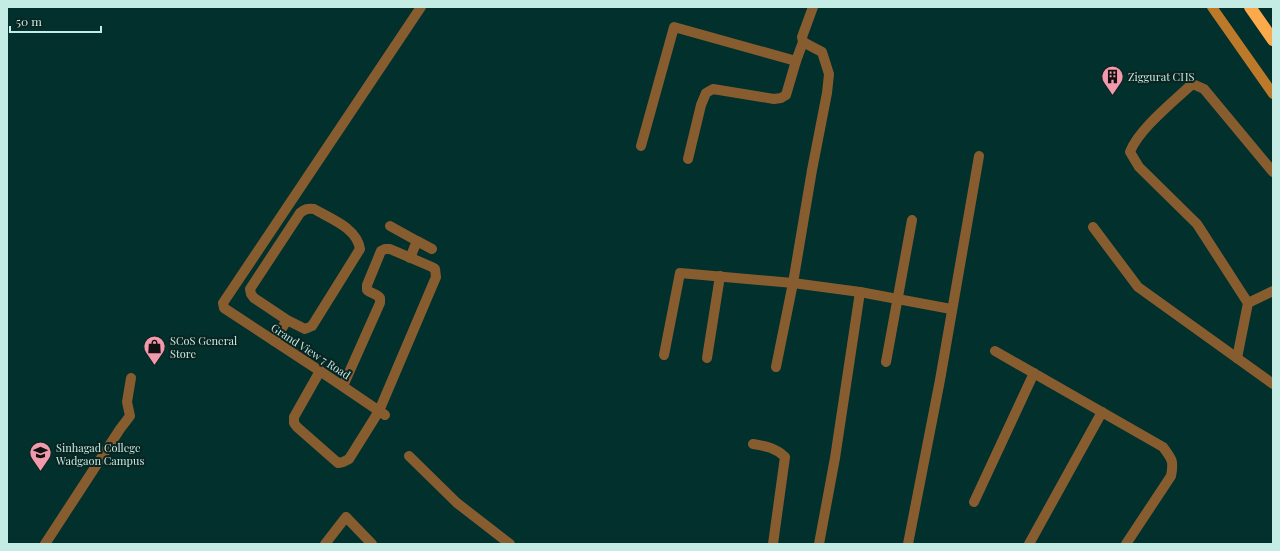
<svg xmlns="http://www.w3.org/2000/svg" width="1280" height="551" font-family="'Playfair Display',serif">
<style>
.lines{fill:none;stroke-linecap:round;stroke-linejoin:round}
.street{stroke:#875d30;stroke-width:10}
.secondary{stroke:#bc7929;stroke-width:10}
.highway{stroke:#fca94b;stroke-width:12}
.labels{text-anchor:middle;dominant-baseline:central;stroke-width:4;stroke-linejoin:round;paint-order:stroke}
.poi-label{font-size:11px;fill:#c5ebe5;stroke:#0a2421;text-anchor:start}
.street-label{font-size:11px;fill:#c5ebe5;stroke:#0a2421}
</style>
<rect width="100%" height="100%" fill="#02302c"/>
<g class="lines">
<g class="street">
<path d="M641,146L674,27L796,61"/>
<path d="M688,159L701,105L706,93L713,89L774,99L781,98L786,95L796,61L803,42"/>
<path d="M390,226L417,241"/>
<path d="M1093,227L1138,287L1273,384"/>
<path d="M410,258L417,241L432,249"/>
<path d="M1248,303L1273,291"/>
<path d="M274,341L287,320L305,329L312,326L360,249C357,228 331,219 314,209C308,208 305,209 300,213L250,289L251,294L254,298L287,320"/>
<path d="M995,351L1163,447C1172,459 1174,461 1171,476L1126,544"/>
<path d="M664,355L680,273L793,283L860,292L951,309"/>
<path d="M707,358L720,276"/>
<path d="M1237,358L1248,303L1197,224L1139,167L1130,152C1138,130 1173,102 1191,85H1195L1204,89L1273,172"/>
<path d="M886,362L912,220"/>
<path d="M776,367L793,283L812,170L827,93L829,74L822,52L803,42L802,37L813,7"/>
<path d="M320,371L294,417V423L297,427L338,463L343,462L349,459L379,411L436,277L435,269L432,267L390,249H385L381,251L367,285V290C372,294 377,294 380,298V303L343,386"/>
<path d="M385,415L320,371L224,308L223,303L421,7"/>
<path d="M753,444C766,446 776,448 785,457L773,544"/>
<path d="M409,456L457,503L510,544"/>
<path d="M974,502L1034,373"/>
<path d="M45,544L120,429L130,416L127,402L131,378"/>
<path d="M325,544L346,517L372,544"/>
<path d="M819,544L835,458L860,292"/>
<path d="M908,544L940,380L979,156"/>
<path d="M1029,544L1102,412"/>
</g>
<path class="secondary" d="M1212,7L1273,94"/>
<path class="highway" d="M1250,7L1273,40"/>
</g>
<defs>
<symbol id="building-pin" viewBox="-11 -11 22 30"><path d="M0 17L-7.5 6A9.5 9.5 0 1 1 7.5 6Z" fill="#f29aad" stroke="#0a2421"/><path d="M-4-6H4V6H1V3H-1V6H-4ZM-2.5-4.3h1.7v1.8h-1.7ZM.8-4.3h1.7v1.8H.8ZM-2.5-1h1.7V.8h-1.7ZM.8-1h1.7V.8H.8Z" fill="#111"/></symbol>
<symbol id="shop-pin" viewBox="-11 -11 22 30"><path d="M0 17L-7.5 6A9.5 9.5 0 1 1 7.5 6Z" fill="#f29aad" stroke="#0a2421"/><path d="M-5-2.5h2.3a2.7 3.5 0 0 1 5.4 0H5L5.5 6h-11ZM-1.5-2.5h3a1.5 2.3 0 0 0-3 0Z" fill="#111"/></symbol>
<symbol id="university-pin" viewBox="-11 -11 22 30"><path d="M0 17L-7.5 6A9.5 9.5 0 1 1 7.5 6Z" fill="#f29aad" stroke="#0a2421"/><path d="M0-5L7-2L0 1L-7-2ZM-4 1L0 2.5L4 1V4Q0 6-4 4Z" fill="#111"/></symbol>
</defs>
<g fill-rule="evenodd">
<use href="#building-pin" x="1100" y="64" width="25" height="34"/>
<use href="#shop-pin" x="142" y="334" width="25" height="34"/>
<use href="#university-pin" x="28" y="440" width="25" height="34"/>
</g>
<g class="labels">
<g class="poi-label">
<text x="1128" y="76">Ziggurat CHS</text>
<text x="170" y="340">SCoS General<tspan x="170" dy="13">Store</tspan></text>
<text x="56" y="447">Sinhagad College<tspan x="56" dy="13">Wadgaon Campus</tspan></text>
</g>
<g class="street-label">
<text transform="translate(311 351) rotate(33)">Grand View 7 Road</text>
</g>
</g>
<rect width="1280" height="551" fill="none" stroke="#c5ebe5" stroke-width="16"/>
<path d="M10 26v6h91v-6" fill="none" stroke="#c5ebe5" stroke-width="2"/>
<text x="16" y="26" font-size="12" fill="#c5ebe5" stroke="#0a2421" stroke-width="3" paint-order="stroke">50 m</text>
</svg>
